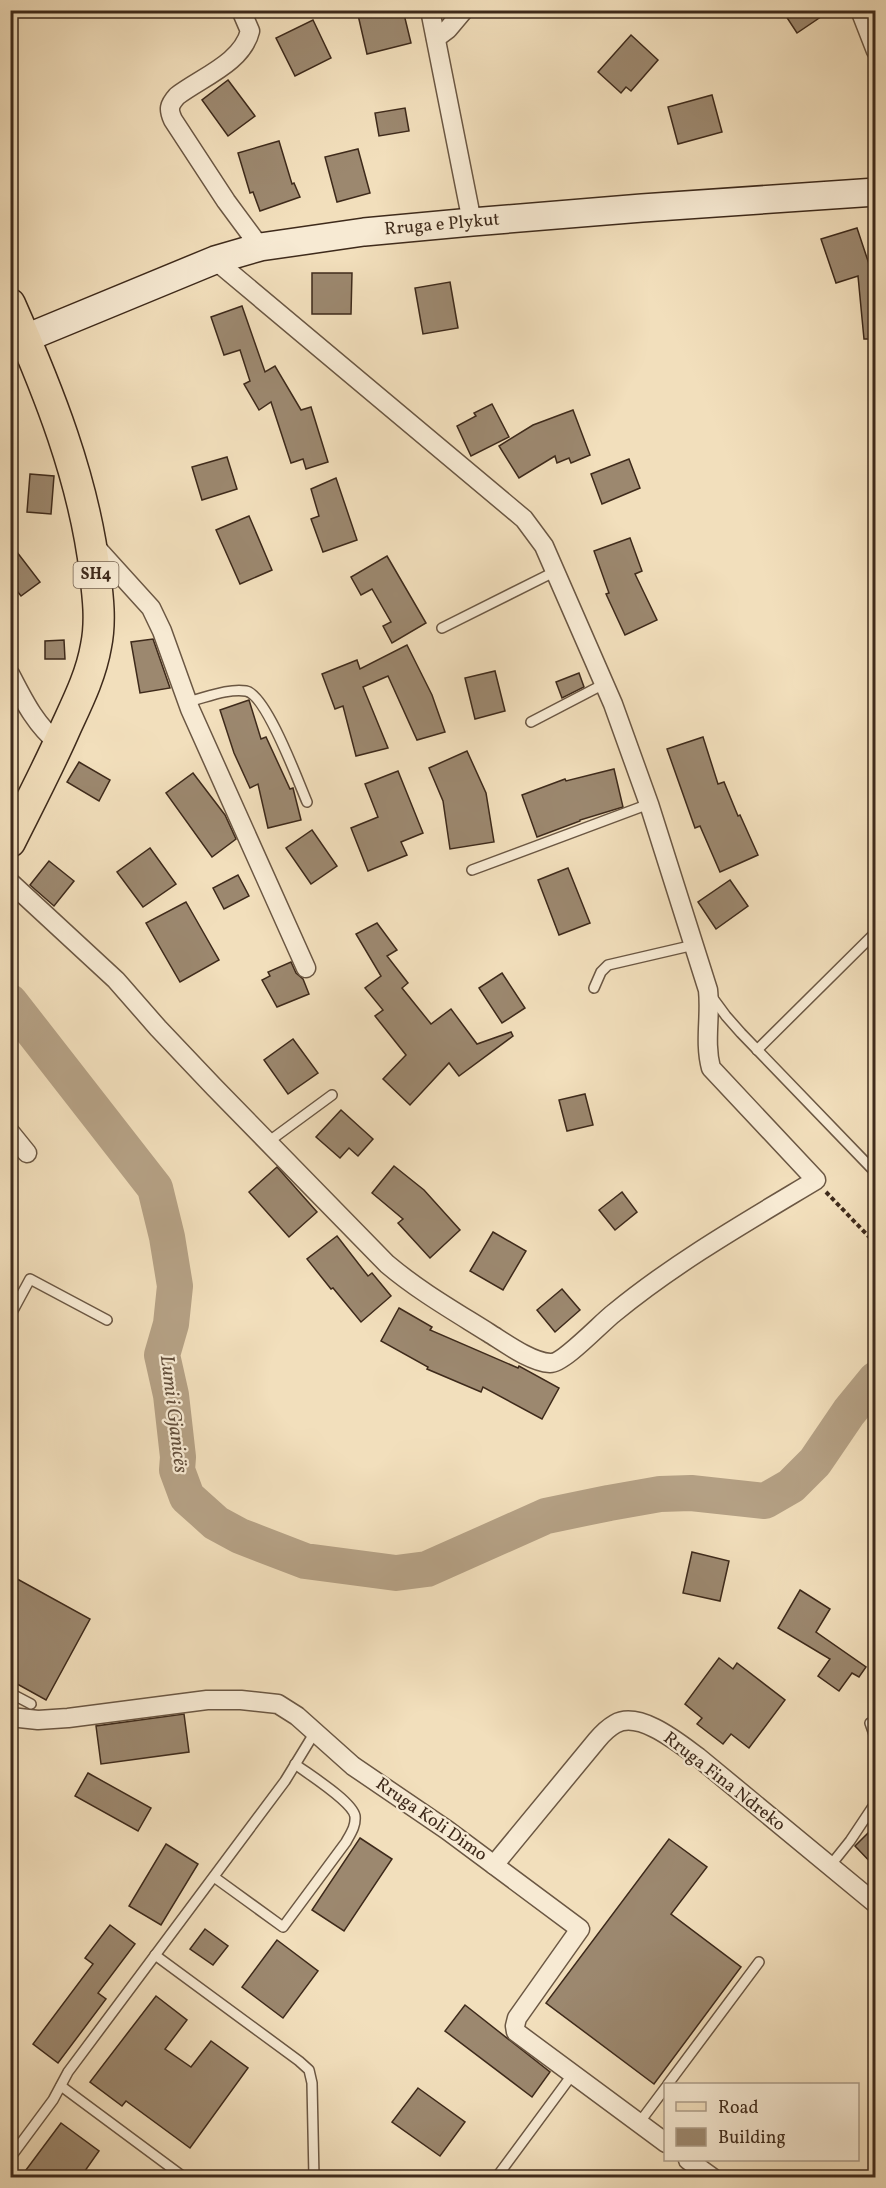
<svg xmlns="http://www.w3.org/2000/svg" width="886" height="2188" font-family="Vollkorn,serif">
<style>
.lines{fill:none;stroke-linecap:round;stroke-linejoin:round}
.river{stroke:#b5a185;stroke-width:36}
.building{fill:#9c886f;stroke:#3e2a1b;stroke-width:1.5}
.lane-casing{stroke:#6b5743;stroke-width:12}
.street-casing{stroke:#6b5743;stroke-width:21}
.secondary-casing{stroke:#3e2a1b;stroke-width:30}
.primary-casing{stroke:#3e2a1b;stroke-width:33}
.path{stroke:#3e2a1b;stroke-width:4;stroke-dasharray:4.5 3;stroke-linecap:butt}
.lane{stroke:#f7ead3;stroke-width:9}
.street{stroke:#f7ead3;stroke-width:18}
.secondary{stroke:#f7ead3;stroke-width:27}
.primary{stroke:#f2dfbc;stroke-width:30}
.labels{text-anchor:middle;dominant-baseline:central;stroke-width:4.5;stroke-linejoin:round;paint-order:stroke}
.shield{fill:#f7ead3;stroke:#766452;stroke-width:1.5}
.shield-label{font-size:16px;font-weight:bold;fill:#3e2a1b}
.street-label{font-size:18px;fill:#3e2a1b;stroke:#f7ead3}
.water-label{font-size:20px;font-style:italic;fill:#624e3b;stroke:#f7ead3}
</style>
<rect width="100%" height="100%" fill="#f2dfbc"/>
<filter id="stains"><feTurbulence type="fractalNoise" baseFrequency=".00333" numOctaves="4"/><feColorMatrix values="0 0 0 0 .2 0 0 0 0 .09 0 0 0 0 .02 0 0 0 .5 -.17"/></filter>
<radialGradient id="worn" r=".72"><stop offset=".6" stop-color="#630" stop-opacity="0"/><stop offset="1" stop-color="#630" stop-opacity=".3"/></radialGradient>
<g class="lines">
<path class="river" d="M10,1002L155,1188L167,1237L175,1286L171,1324L162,1355L171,1395L178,1457L177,1470L187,1497L216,1523L240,1536L305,1561L396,1573L427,1569L546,1516L609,1503L660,1494L691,1493L765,1501L791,1486L815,1462L849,1412L876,1379"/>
</g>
<g class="building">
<path d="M375,10H403L411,43L367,54L358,15Z"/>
<path d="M782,10H831L797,33Z"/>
<path d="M313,20L331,58L295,76L276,38Z"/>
<path d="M631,35L658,60L631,91L626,87L621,93L598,72Z"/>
<path d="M228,80L255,116L228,136L202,100Z"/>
<path d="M712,95L722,132L678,144L668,107Z"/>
<path d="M405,108L409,131L379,136L375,113Z"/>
<path d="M279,141L292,184L294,183L300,197L260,211L253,192L250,193L238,153Z"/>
<path d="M358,149L370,193L337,202L325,157Z"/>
<path d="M857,228L876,285V339H864L858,276L836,283L821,239Z"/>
<path d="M312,273H352L351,314H312Z"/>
<path d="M450,282L458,328L423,334L415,288Z"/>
<path d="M242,306L265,372L275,366L301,410L311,407L328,462L306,469L303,459L291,463L271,402L259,410L244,384L250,381L240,350L224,355L211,317Z"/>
<path d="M492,404L509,437L471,456L457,426L476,416L474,413Z"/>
<path d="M573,410L590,455L571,463L569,458L557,463L555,456L519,478L499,446L533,425Z"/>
<path d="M227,457L237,489L202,500L192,467Z"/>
<path d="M629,459L640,488L602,504L591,474Z"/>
<path d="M30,474L54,476L51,514L27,512Z"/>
<path d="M336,478L357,540L323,552L311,519L319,516L311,489Z"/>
<path d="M249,516L272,570L240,584L216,530Z"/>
<path d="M630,538L642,571L635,574L657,620L625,635L606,594L609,593L594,551Z"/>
<path d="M10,543L40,582L21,596L10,582Z"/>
<path d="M387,556L426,623L392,643L383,626L391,622L372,589L361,595L351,577Z"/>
<path d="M153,639L170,688L140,693L131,642Z"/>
<path d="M64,640L65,659H45V641Z"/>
<path d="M407,645L432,695L445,732L417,740L388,676L363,687L388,748L356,756L343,706L335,709L322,674L357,660L360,669Z"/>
<path d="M495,671L505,711L475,719L465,678Z"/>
<path d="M579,673L584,687L562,698L556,682Z"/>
<path d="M249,700L261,739L266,737L290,789L293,788L301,820L268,828L258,784L250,788L234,753L220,710Z"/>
<path d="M703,737L718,784L724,782L738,816L740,815L758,855L720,872L700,826L695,828L667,749Z"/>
<path d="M467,751L486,793L494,842L450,849L443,801L429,768Z"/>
<path d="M79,762L110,780L99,801L67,782Z"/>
<path d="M614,769L623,807L580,820V821L537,837L522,795L565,779L566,781Z"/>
<path d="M398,771L423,833L401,842L407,855L368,871L351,828L378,817L365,784Z"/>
<path d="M193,773L225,815L236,839L212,857L166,793Z"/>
<path d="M312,830L337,866L311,884L286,848Z"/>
<path d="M150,848L176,884L143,907L117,872Z"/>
<path d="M49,861L74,881L54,906L30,885Z"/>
<path d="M568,868L590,923L559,935L538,880Z"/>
<path d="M238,875L249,896L224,909L213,888Z"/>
<path d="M730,880L748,906L716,929L698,902Z"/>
<path d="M186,902L219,960L180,982L146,923Z"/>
<path d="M377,923L397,950L387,956L408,983L402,988L431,1024L451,1009L477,1044L511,1032L513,1036L459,1076L449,1063L410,1105L383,1079L406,1055L375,1016L383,1010L365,988L381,976L356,934Z"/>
<path d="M291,962L296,973L303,979L309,994L277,1007L262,980L270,976L268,972Z"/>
<path d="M502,973L525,1008L502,1023L479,988Z"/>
<path d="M293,1039L318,1073L288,1094L264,1060Z"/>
<path d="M585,1094L593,1125L567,1131L559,1100Z"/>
<path d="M341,1110L373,1139L358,1156L349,1148L340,1158L316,1137Z"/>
<path d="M394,1166L424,1190L460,1230L430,1258L398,1223L403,1219L372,1193Z"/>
<path d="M277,1167L317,1212L289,1237L249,1192Z"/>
<path d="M622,1192L637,1212L615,1230L599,1210Z"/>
<path d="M493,1232L526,1251L503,1290L470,1271Z"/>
<path d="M337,1236L368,1276L372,1273L391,1296L361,1322L333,1288L331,1289L307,1259Z"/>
<path d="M562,1289L580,1310L555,1332L537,1310Z"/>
<path d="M399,1308L432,1327L430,1330L518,1368L519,1366L559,1388L542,1419L483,1387L481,1392L427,1369L428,1367L381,1341Z"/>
<path d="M692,1552L729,1561L720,1601L683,1593Z"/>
<path d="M10,1575L90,1619L46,1700L10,1680Z"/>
<path d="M800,1590L830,1609L816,1632L866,1667L859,1677L852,1673L839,1691L818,1676L830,1659L778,1628Z"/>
<path d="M719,1658L733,1669L737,1663L785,1700L749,1748L731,1734L723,1744L697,1724L702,1718L685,1704Z"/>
<path d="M184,1714L189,1752L101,1764L96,1726Z"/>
<path d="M88,1773L151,1808L138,1831L75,1796Z"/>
<path d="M876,1825V1868L855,1846Z"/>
<path d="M360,1838L392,1859L344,1931L312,1910Z"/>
<path d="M669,1839L707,1867L671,1914L741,1967L654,2084L546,2003Z"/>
<path d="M166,1844L198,1864L161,1925L129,1906Z"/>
<path d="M110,1925L135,1944L98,1993L106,1999L58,2063L33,2044L93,1964L85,1958Z"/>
<path d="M205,1929L228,1946L213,1965L190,1949Z"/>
<path d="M277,1940L318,1971L283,2018L242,1987Z"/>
<path d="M156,1996L187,2020L165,2049L191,2067L211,2041L248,2068L190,2148L126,2101L122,2106L90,2082Z"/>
<path d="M465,2005L550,2072L532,2097L445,2031Z"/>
<path d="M418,2088L465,2122L440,2156L392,2122Z"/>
<path d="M61,2123L99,2151L80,2178H20Z"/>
</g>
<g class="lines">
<defs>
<g id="lane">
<path d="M442,628L556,571"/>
<path d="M187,702C205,698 228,688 246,691C266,694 298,781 307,802"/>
<path d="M531,722L604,684"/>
<path d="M472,870L649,804"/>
<path d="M594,988L601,972L608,965L694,945"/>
<path d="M712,997L726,1016L741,1033L876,1173"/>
<path d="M757,1050L876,932"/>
<path d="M268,1142L332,1095"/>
<path d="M10,1316L30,1279L107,1320"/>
<path d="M10,1693L31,1704"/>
<path d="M870,1723L876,1740"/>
<path d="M830,1866L850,1841L876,1802"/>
<path d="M214,1877L283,1927L346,1842C351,1833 356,1826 355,1816C352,1801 308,1774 295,1764"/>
<path d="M155,1955L299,2061L309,2070L312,2083L314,2178"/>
<path d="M668,2084L759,1962"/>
<path d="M61,2086L185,2178"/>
<path d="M639,2123L666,2087"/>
<path d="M10,2158L53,2100L68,2072L285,1781L315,1732"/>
<path d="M496,2178L572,2075"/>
</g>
<g id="street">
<path d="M241,10L250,31C242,63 202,77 177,96C169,105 168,109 173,120L226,201L260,247"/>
<path d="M430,10L472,222"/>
<path d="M860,10L876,51"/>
<path d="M436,38L448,29L464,10"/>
<path d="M93,544L151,608L162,631L190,709L306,968"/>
<path d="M10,674C24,701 35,724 59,744"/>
<path d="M10,882L116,980L158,1028L214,1087L387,1264C419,1291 454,1311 489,1333C505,1343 531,1362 550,1363C563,1364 601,1323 614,1313C676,1262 746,1222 816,1180L711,1068C704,1042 711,1016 708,990L649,804L613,704L544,546L524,519L215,260"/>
<path d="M10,1132L27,1153"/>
<path d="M10,1717L38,1720L68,1718L207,1700H241L278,1704L297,1716L353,1766L447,1830L580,1929L517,2018L515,2026L516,2032L666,2143"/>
<path d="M494,1865L597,1740C602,1734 608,1728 615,1724C639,1710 679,1743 698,1757L876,1904"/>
<path d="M688,2160L713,2178"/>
</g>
<path id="secondary" d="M26,338L215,260L260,247L364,232L472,222L642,208L876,192"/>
<path id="primary" d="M10,304C48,390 84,479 95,573C98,597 101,622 96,646C91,675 78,701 66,727C49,766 29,804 10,842"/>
</defs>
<use href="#lane" class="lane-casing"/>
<use href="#street" class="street-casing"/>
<use href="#secondary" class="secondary-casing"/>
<use href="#primary" class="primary-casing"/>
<path class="path" d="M826,1192L876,1244"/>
<use href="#lane" class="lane"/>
<use href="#street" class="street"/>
<use href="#secondary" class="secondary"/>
<use href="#primary" class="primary"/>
</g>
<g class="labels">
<rect class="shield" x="73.5" y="562" width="45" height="26" rx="4.5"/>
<g class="shield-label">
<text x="96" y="575">SH4</text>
</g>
<g class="street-label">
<text transform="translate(442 225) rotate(-5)">Rruga e Plykut</text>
<text transform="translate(724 1782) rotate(38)">Rruga Fina Ndreko</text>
<text transform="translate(431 1820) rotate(35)">Rruga Koli Dimo</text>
</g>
<g class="water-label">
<text transform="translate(173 1414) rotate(83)">Lumi i Gjanicës</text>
</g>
</g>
<rect width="886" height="2188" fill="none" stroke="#f2dfbc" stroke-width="36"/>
<rect x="12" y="12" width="862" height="2164" fill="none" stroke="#3e2a1b" stroke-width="3"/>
<rect x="18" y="18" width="850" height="2152" fill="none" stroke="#3e2a1b" stroke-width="1.5"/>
<rect x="664" y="2083" width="195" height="78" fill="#f7ead3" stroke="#ad9d89" stroke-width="1.5"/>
<rect x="676" y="2102" width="30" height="9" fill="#f2dfbc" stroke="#ad9d89" stroke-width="1.5"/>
<text x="718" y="2113" font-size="18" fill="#3e2a1b">Road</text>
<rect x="676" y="2128" width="30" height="18" fill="#9c886f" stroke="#ad9d89" stroke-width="1.5"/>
<text x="718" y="2143" font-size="18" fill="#3e2a1b">Building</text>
<rect width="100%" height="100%" filter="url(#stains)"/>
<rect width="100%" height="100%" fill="url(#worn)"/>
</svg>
